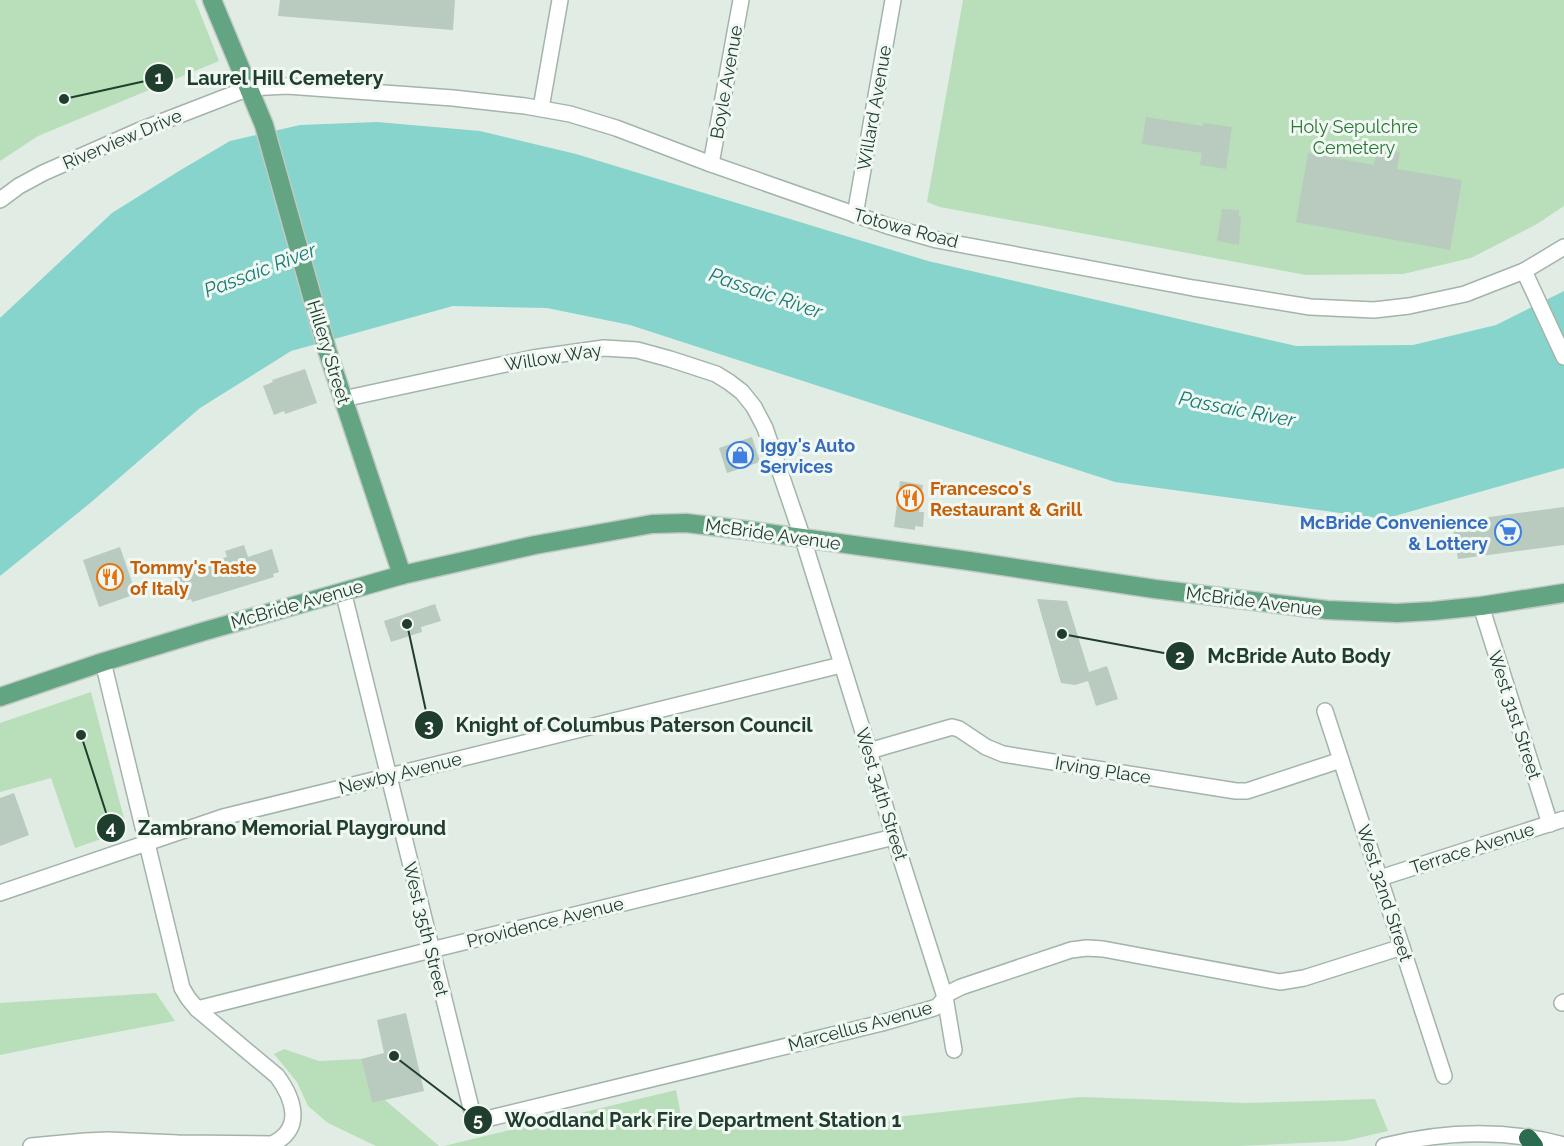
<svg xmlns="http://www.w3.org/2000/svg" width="1564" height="1146" font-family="Raleway,sans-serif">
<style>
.green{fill:#b8dfb9}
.water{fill:#86d4cc}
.building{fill:#b9cabf}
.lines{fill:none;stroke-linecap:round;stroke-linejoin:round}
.minor-casing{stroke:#a3b4aa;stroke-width:18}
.major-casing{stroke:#c1c9c4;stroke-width:21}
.highway-casing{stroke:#c1c9c4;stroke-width:21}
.minor{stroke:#fff;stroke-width:15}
.major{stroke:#63a483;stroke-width:18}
.highway{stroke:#2b6b4e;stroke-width:18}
.labels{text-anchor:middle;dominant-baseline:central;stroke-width:6;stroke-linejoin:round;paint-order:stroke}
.street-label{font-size:18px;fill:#203e2e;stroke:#f1f8f3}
.park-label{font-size:18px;fill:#287633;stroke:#f1f8f3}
.shop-label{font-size:18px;font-weight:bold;fill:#366cbe;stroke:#f1f8f3;text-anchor:start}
.food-label{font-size:18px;font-weight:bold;fill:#c56008;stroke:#f1f8f3;text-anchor:start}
.water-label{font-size:20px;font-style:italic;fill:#177c74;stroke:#f1f8f3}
.leader{fill:none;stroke:#203e2e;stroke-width:2}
.callout-dot{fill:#203e2e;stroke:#f1f8f3;stroke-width:2}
.mark-label{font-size:18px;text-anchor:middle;font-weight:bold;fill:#fff}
.callout-label{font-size:20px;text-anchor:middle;font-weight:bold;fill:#203e2e;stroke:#f1f8f3;stroke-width:6;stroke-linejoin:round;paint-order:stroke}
</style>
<rect width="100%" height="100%" fill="#e1ece4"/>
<g class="green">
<path d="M0,0H195L219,61L38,136L0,161Z"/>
<path d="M963,0H1564V206L1537,224L1471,258L1403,274L1306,275L940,207L927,202Z"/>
<path d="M91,692L127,830L75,848L51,778L0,792V723Z"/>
<path d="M156,993L175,1021L59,1043L0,1055V1003Z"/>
<path d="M284,1049L319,1061L361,1059L372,1103L385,1100L439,1146H376L328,1123L308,1106L297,1082L274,1054Z"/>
<path d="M676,1090L682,1120H868L1080,1097L1247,1103L1375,1099L1388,1131L1345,1141L1239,1146H444Z"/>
</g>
<path class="water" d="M377,122L480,131L576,154L928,261L1296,346L1413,345L1496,325L1564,291V468L1384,519L1115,482L630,325L547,308L453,306L291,351L200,408L89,504L0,576V318L112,213L179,171L230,141L300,125Z"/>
<g class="building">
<path d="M280,0H455L453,30L278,16Z"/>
<path d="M1146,117L1203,126V123L1232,127L1226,169L1200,165L1202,153L1142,144Z"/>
<path d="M1377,147L1400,152L1397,169L1462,180L1450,250L1296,222L1308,153L1374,165Z"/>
<path d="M1222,209L1239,210V216L1241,217L1239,245L1217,241Z"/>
<path d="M305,369L317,403L285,414L284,411L274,415L263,386L273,382L272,380Z"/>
<path d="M752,437L760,462L727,473L719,448Z"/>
<path d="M900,481L923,485L919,512H924L923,527L915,526V530L894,527Z"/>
<path d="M1564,507V545L1458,559L1452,522Z"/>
<path d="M244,545L248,557L272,549L279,572L273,574L274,577L219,594L192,602L191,599L184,601L177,576L206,567L205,564L227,557L225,551Z"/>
<path d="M120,547L136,594L99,607L83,560Z"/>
<path d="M1037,599L1067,601L1089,672L1107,666L1118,699L1096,706L1088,681L1075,685L1061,683Z"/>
<path d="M435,604L441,621L421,627L422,632L391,642L384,621Z"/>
<path d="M14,793L29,835L0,846V798Z"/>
<path d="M406,1013L424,1091L372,1103L361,1059L384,1053L377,1020Z"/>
</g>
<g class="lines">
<defs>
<g id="minor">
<path d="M541,108L560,0"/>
<path d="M711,164L741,0"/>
<path d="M0,200L19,186L43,173L138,131L249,88L287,86L453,98L525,106L570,114L616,128L711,164L888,226L937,240L1193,288L1310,307L1374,310L1409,306L1465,294L1524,271L1564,247"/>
<path d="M855,215L893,0"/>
<path d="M1524,271L1564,357"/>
<path d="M343,399L533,358L604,348L637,350L670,359L716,374L729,382L742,392L754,407L765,428L803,539L869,751L894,837L945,997L954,1050"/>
<path d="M343,591L471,1108C474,1114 475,1118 482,1120L882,1023L934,1008L938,1006L949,993L961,987L1071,950L1087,948L1103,949L1280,982L1304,978L1402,947"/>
<path d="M1481,606L1550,824"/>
<path d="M1325,711L1444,1076"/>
<path d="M869,751L952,727L959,729L986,747L1003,754L1236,791H1247L1341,760"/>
<path d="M1380,878L1564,819"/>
<path d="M0,893L223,817L841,665"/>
<path d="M1562,1003L1564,1002"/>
<path d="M197,1009L431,950L894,837"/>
<path d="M31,1146L85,1141L108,1140L178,1143L272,1144C304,1129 294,1099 277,1076L197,1009L188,998L182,988L103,662"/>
<path d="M1384,1146C1443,1131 1505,1129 1564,1145"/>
</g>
<g id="major">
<path d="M212,0L264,125L327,350L402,575"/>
<path d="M0,697L103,662L205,631L402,575L535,545L652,524L686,523L745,530L969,561L1155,589L1327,610L1397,613L1433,611L1481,606L1564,593"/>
</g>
<path id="highway" d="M1528,1138L1534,1146"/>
</defs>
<use href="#minor" class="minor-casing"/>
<use href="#major" class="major-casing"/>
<use href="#highway" class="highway-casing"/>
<use href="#minor" class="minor"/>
<use href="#major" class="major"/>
<use href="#highway" class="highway"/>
</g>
<defs>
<symbol id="shop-ring" viewBox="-11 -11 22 22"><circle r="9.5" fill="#f1f8f3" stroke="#3f7fe0" stroke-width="1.5"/><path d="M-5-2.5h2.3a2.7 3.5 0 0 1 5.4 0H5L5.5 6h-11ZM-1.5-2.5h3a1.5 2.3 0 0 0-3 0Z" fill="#3f7fe0"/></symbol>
<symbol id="restaurant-ring" viewBox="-11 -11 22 22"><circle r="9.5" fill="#f1f8f3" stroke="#e8710a" stroke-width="1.5"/><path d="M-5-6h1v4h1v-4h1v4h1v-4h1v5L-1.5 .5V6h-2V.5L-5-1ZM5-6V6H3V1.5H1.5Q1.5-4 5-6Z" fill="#e8710a"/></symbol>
<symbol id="supermarket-ring" viewBox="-11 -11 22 22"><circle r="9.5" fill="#f1f8f3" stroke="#3f7fe0" stroke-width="1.5"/><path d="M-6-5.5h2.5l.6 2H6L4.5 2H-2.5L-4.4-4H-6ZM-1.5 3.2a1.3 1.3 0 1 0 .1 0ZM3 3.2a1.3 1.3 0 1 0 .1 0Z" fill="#3f7fe0"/></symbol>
</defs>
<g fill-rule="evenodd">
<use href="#shop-ring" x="725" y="440" width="30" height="30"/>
<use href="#restaurant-ring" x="895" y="483" width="30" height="30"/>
<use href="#supermarket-ring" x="1493" y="517" width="30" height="30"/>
<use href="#restaurant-ring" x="95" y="562" width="30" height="30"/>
</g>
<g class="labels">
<g class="street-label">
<text transform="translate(726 82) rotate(-80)">Boyle Avenue</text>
<text transform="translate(874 108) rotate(-80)">Willard Avenue</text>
<text transform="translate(122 139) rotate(-23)">Riverview Drive</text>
<text transform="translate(906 228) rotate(15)">Totowa Road</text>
<text transform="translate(329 352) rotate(73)">Hillery Street</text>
<text transform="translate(553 357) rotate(-9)">Willow Way</text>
<text transform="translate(773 534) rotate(8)">McBride Avenue</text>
<text transform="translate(1254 601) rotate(7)">McBride Avenue</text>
<text transform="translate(297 604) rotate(-16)">McBride Avenue</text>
<text transform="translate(1515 715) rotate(72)">West 31st Street</text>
<text transform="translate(1103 770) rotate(9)">Irving Place</text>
<text transform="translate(400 773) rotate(-14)">Newby Avenue</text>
<text transform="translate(882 794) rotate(73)">West 34th Street</text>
<text transform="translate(1472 848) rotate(-18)">Terrace Avenue</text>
<text transform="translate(1385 893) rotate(72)">West 32nd Street</text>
<text transform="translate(545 922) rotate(-14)">Providence Avenue</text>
<text transform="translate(426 929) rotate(76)">West 35th Street</text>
<text transform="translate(860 1026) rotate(-15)">Marcellus Avenue</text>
</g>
<g class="park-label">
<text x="1354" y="126">Holy Sepulchre<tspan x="1354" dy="21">Cemetery</tspan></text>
</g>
<g class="shop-label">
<text x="760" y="445">Iggy's Auto<tspan x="760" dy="21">Services</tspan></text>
<text x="1488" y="522" text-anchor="end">McBride Convenience<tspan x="1488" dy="21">&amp; Lottery</tspan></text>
</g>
<g class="food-label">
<text x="930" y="488">Francesco's<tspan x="930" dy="21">Restaurant &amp; Grill</tspan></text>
<text x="130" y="567">Tommy's Taste<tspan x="130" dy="21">of Italy</tspan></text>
</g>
<g class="water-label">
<text transform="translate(260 270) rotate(-21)">Passaic River</text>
<text transform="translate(766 293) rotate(19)">Passaic River</text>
<text transform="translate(1237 409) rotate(11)">Passaic River</text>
</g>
</g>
<path class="leader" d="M64 99L159 78M1062 634L1180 656M407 624L429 725M81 735L111 828M394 1056L478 1120"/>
<g class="callout-dot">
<circle cx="64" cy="99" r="6"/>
<circle cx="1062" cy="634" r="6"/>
<circle cx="407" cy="624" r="6"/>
<circle cx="81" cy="735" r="6"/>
<circle cx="394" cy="1056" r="6"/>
<circle cx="159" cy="78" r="15"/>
<circle cx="1180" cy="656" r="15"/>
<circle cx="429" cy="725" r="15"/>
<circle cx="111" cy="828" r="15"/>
<circle cx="478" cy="1120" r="15"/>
</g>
<g class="mark-label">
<text x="159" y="84">1</text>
<text x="1180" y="663">2</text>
<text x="429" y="732">3</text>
<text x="111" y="834">4</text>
<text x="478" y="1126">5</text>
</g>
<g class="callout-label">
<text x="285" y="85">Laurel Hill Cemetery</text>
<text x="1299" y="663">McBride Auto Body</text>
<text x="634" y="732">Knight of Columbus Paterson Council</text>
<text x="292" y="835">Zambrano Memorial Playground</text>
<text x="703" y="1127">Woodland Park Fire Department Station 1</text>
</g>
</svg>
